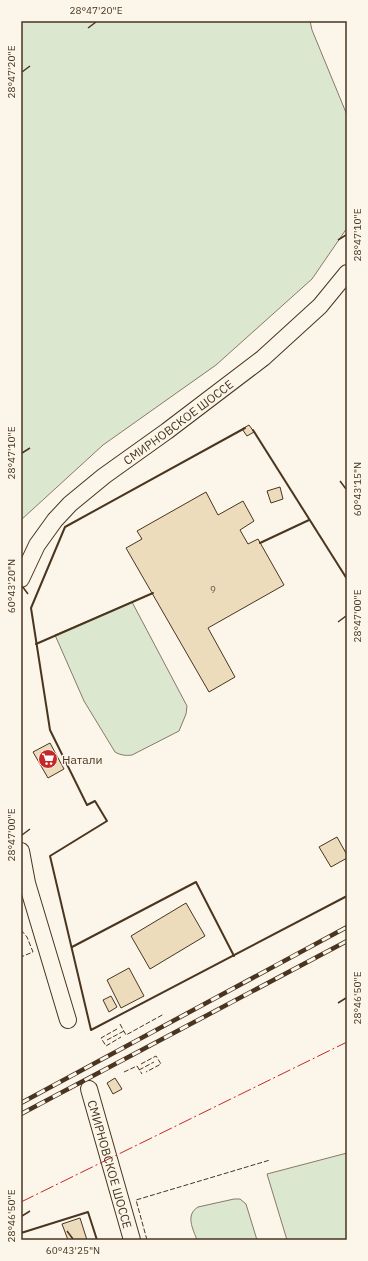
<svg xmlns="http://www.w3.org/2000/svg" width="368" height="1261" font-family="'IBM Plex Sans',sans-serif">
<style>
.green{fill:#dce7d0;stroke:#887966}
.building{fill:#ecdcbc;stroke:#4a3520}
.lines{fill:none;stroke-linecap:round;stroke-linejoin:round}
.minor-casing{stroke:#4a3520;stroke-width:18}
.minor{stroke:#fbf6e9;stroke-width:16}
.rail-casing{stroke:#4a3520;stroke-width:4.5}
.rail{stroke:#fbf6e9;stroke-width:3;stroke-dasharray:9;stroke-linecap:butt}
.fence{stroke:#4a3520;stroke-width:1;stroke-dasharray:5 2;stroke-linecap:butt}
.wall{stroke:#4a3520;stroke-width:2}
.power{stroke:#c62828;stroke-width:1;stroke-dasharray:14 3 2 3;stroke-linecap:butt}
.ticks{fill:none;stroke:#4a3520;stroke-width:1.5}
.labels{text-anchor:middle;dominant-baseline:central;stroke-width:3;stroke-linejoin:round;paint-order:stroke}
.number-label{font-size:10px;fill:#725f47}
.street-label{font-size:12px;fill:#4a3520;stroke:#fbf6e9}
.poi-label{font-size:12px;fill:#4a3520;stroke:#fbf6e9;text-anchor:start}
.neatline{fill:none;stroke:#4a3520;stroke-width:1.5}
.ticks-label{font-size:10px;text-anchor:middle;fill:#4a3520}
</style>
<rect width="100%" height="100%" fill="#fbf6e9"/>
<g class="green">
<path d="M21,21H310L312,30L347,115V228L312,279L216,365L103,445L21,520Z"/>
<path d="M132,602L187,706L186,714L179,731L132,755C126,756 120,755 115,752L84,701L55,635Z"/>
<path d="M347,1153V1240H287L267,1174Z"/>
<path d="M234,1199H240L246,1204L257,1240H197C193,1229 185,1215 198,1207Z"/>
</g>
<g class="building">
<path d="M249,425L254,432L247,436L242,429Z"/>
<path d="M280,487L283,499L271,503L267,491Z"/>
<path d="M206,492L218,515L243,501L254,521L240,530L248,544L258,539L284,585L208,628L235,677L209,692L126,548L142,539L137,531Z"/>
<path d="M50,743L64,769L48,778L33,752Z"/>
<path d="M337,837L347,855V858L331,867L319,847Z"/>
<path d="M186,903L205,936L150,969L131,936Z"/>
<path d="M129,968L144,996L121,1008L107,980Z"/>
<path d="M111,996L117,1007L109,1012L103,1000Z"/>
<path d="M115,1078L122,1089L113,1094L107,1083Z"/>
<path d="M80,1218L87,1240H68L62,1224Z"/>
</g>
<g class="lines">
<defs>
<g id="minor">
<path id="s1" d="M21,579L37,545L55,520L70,504L104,476L167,431L263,358L320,306L347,273"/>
<path d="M21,851L27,883L68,1020"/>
<path id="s2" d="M89,1089L132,1240"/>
</g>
</defs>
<use href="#minor" class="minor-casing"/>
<use href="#minor" class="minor"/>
<defs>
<g id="rail">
<path d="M21,1103L347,927"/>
<path d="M21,1114L347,941"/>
</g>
</defs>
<use href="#rail" class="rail-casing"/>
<use href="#rail" class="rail"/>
<g class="fence">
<path d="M21,930L27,937L33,952L21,957"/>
<path d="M120,1024L126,1035L164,1014"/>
<path d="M117,1029L101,1038L106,1046L121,1037"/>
<path d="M107,1040L124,1031"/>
<path d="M141,1064L156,1056L161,1064L146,1072"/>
<path d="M139,1070L154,1062"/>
<path d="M124,1072L137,1066L142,1074"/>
<path d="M147,1240L136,1200L270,1160"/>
</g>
<g class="wall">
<path d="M245,428L65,527L31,608L50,730L87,805L95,801L107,821L50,856L91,1030L347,896"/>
<path d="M253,430L347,579"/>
<path d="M260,543L309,520"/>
<path d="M36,644L153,593"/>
<path d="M72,947L196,882L234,956"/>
<path d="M21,1233L88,1212L97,1240"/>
</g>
<path class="power" d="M21,1202L347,1042"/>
</g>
<path class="ticks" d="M88,28L96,22M22,72L30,66M338,240L346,235M22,453L30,448M340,481L346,489M22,586L28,594M338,622L346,616M22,835L30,829M338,1003L346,998M22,1216L30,1211M67,1231L73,1239"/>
<defs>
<symbol id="supermarket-disc" viewBox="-11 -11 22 22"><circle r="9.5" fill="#c62828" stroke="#fbf6e9"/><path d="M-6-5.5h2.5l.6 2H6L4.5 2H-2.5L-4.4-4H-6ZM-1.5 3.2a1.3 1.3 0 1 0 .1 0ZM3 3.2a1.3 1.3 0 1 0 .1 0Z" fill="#fff"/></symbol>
</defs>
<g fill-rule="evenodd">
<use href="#supermarket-disc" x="37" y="748" width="22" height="22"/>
</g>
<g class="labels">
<g class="number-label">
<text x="213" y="589">9</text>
</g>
<g class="street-label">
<text stroke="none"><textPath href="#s1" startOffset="226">СМИРНОВСКОЕ ШОССЕ</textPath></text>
<text stroke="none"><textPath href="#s2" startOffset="78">СМИРНОВСКОЕ ШОССЕ</textPath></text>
</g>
<g class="poi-label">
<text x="62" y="759">Натали</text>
</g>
</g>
<rect width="368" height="1261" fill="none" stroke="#fbf6e9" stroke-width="44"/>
<rect x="22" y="22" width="324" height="1217" class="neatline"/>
<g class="ticks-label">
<text x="96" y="14">28°47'20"E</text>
<text transform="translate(11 72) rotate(-90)" y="4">28°47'20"E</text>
<text transform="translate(357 235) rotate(-90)" y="4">28°47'10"E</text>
<text transform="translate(11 453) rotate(-90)" y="4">28°47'10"E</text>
<text transform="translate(357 489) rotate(-90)" y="4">60°43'15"N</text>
<text transform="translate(11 586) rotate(-90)" y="4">60°43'20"N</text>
<text transform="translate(357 616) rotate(-90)" y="4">28°47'00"E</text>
<text transform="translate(11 835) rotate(-90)" y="4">28°47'00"E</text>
<text transform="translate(357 998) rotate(-90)" y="4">28°46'50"E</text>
<text transform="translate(11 1216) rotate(-90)" y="4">28°46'50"E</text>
<text x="73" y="1254">60°43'25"N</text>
</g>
</svg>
